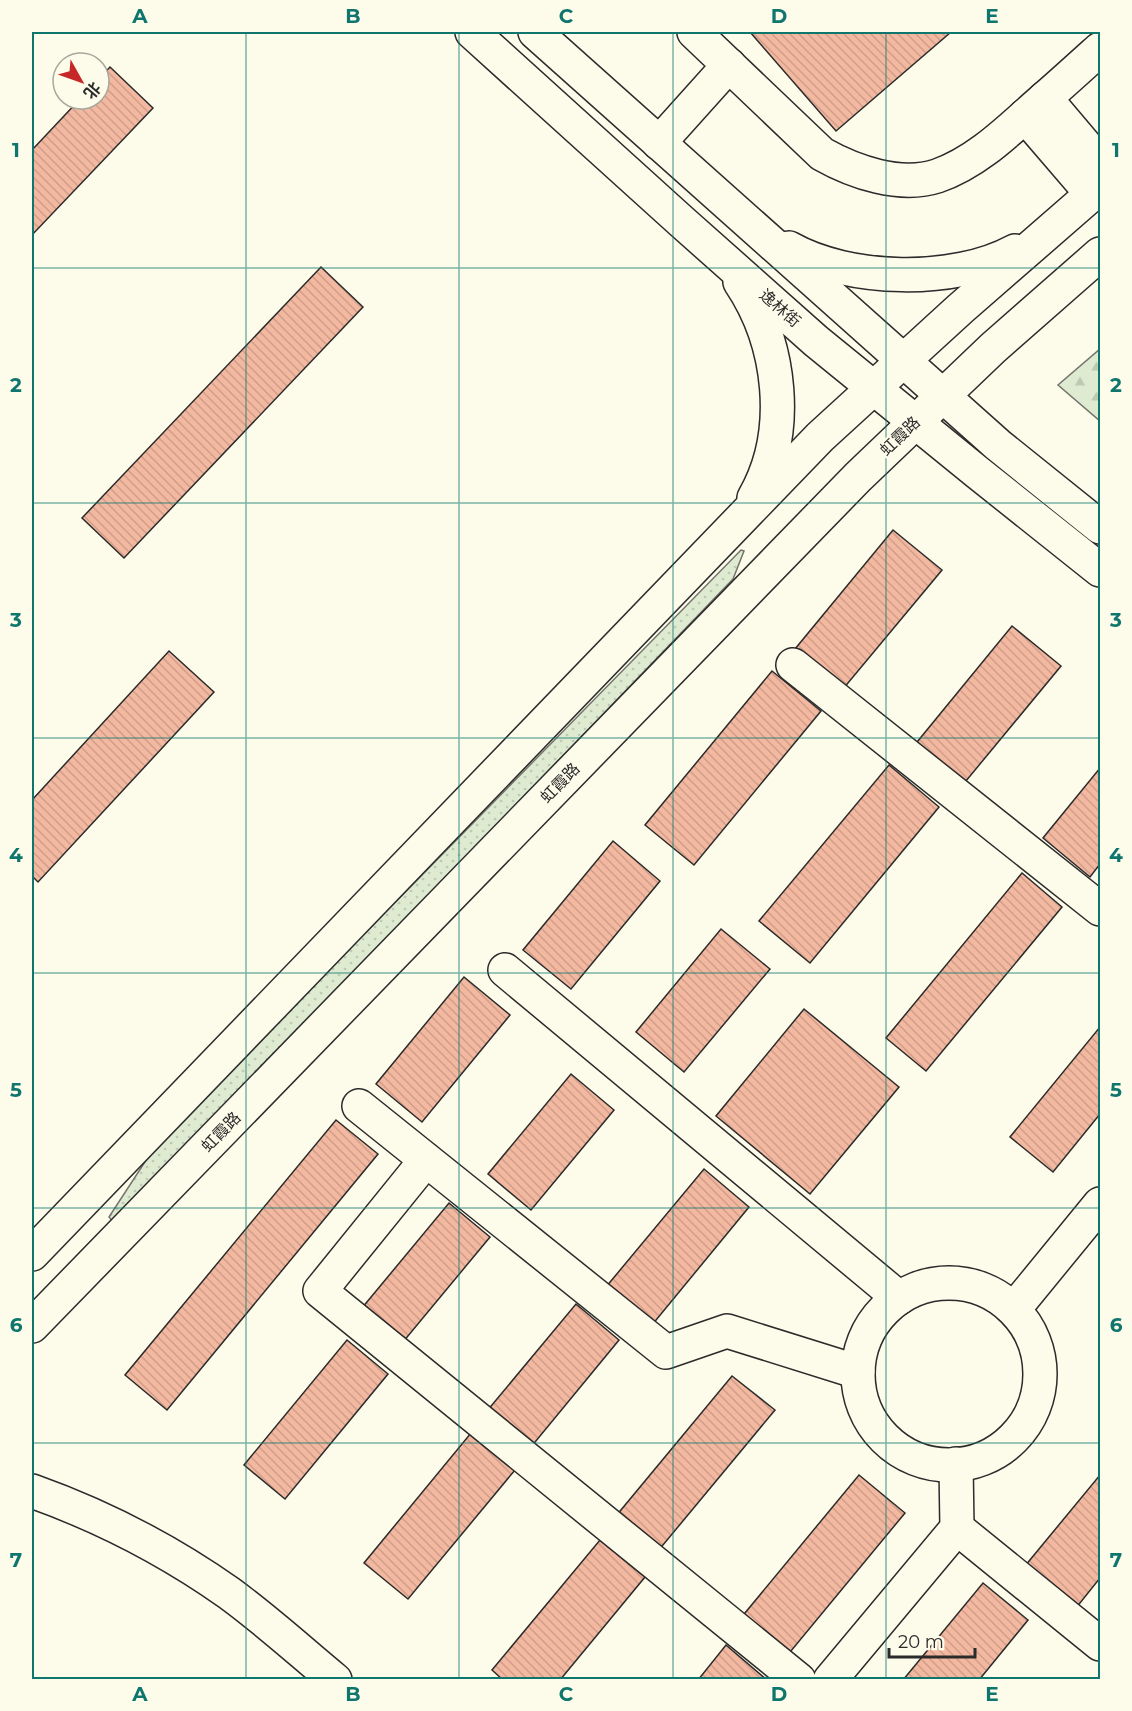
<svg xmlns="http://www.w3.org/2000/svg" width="1132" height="1711" font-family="Montserrat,'Noto Sans SC',sans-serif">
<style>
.grass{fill:url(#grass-dots);stroke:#74746e;stroke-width:1.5}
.forest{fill:url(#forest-firs);stroke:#74746e;stroke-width:1.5}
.building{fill:url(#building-back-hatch);stroke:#2b2b2b;stroke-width:1.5}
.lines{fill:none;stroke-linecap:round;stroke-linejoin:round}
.minor-casing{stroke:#2b2b2b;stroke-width:36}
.minor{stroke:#fdfbea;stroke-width:33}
.grid{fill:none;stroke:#0f766e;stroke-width:1.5;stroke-opacity:0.55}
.labels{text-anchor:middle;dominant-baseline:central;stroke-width:4.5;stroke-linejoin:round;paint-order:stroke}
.street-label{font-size:16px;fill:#2b2b2b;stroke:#fdfbea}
.neatline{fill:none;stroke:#0f766e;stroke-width:2}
.grid-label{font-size:20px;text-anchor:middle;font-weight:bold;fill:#0f766e}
</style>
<defs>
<pattern id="grass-dots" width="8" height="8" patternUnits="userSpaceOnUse" patternTransform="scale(1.5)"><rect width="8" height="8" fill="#deebd1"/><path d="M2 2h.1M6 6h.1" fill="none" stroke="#bfcab4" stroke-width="1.8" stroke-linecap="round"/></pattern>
<pattern id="forest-firs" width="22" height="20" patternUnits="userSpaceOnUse" patternTransform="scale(1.5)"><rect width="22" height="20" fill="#deebd1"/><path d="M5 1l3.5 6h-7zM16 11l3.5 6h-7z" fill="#bfcab4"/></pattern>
<pattern id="building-back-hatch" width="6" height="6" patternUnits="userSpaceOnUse" patternTransform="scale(1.5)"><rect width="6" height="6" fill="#f2b8a0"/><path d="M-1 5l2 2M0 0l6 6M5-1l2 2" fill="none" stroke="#d09e8a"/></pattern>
</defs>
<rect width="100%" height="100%" fill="#fdfbea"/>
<path class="grass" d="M741,550L744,551L733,579L114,1223L109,1217L154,1148Z"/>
<path class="forest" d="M1100,349V421L1058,385Z"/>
<g class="building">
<path d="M750,32H951L836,131Z"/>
<path d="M110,67L153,108L32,235V150L80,99H99V79Z"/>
<path d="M321,267L363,307L124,558L82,518Z"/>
<path d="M893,530L942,570L843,689L795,649Z"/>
<path d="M1012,626L1061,666L961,787L913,747Z"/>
<path d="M169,651L214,692L38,882L32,876V800Z"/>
<path d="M772,671L821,711L694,865L645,825Z"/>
<path d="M889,765L939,807L810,963L759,921Z"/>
<path d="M1100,768V864L1090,877L1043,838Z"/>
<path d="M613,841L660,881L571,989L523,950Z"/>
<path d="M1022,873L1062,907L926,1071L886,1038Z"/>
<path d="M721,929L770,969L684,1072L636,1032Z"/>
<path d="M464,977L510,1015L422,1122L376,1084Z"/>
<path d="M804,1009L899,1087L810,1194L716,1116Z"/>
<path d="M1100,1027V1114L1053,1172L1010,1137Z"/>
<path d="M571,1074L614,1110L531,1210L488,1174Z"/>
<path d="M336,1120L378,1154L167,1410L125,1375Z"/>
<path d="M704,1169L749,1207L652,1325L606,1287Z"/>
<path d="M449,1203L490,1237L403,1342L362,1308Z"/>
<path d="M576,1304L619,1340L531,1447L487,1411Z"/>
<path d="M347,1340L388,1374L285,1499L244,1465Z"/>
<path d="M732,1376L775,1410L658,1551L616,1516Z"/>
<path d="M471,1433L515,1470L408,1599L364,1563Z"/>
<path d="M859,1475L905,1513L786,1657L740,1619Z"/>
<path d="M1100,1475V1578L1076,1608L1025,1566Z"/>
<path d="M600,1540L645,1577L560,1680H503L492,1670Z"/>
<path d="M983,1583L1028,1620L979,1680H903Z"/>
<path d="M726,1645L767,1680H698Z"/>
</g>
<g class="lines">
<defs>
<g id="minor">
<path d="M472,32L681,221L816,341L977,472L1100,570"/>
<path d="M535,32L998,445L1100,527"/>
<path d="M694,32L822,154C854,172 900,188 937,176C975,163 1006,133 1035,107C1057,88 1079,68 1100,49"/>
<path d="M1045,98L1100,163"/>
<path d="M1025,116L1092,194"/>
<path d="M659,143L729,65"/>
<path d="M789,248C849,282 954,284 1015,251"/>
<path d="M740,282C781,343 792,432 754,498"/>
<path d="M793,665L1100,909"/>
<path d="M505,970L899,1298"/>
<path d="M359,1106L666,1352L727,1331L858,1372"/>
<path d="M426,1160L320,1291L799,1680"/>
<path d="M32,1254L820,437L960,309L1100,187"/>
<circle cx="949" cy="1374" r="91"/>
<path d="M1014,1309L1100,1204"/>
<path d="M32,1326L858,477L993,348L1100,254"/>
<path d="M32,1491C102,1516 168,1550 229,1593C266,1620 300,1651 335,1680"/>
<path d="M957,1528L1100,1644"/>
<path d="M830,1680L957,1528L956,1464"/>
</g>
</defs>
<use href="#minor" class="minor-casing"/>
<use href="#minor" class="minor"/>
</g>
<path class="grid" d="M246,32V1680M459,32V1680M673,32V1680M886,32V1680M32,268H1100M32,503H1100M32,738H1100M32,973H1100M32,1208H1100M32,1443H1100"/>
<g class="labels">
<g class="street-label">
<text transform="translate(780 308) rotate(41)">逸林街</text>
<text transform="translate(900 436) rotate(-44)">虹霞路</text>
<text transform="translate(560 783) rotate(-46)">虹霞路</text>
<text transform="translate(221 1132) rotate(-46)">虹霞路</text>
</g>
</g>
<rect width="1132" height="1711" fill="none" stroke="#fdfbea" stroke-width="66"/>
<g transform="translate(81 81) rotate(130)"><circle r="28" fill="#fdfbea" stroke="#a9a89e" stroke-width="1.5"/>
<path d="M0-4.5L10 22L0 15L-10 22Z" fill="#c62828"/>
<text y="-9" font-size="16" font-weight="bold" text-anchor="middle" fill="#2b2b2b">北</text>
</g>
<path d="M889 1648v9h86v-9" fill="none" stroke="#2b2b2b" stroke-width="3"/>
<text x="898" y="1648" font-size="18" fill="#2b2b2b" stroke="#fdfbea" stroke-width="4.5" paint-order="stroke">20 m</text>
<rect x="33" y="33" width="1066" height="1645" class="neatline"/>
<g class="grid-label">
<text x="140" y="23">A</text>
<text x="353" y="23">B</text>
<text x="566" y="23">C</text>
<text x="779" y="23">D</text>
<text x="992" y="23">E</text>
<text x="16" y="157">1</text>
<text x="1116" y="157">1</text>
<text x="16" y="392">2</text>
<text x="1116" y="392">2</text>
<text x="16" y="627">3</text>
<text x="1116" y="627">3</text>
<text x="16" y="862">4</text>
<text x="1116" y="862">4</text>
<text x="16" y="1097">5</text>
<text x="1116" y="1097">5</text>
<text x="16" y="1332">6</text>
<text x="1116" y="1332">6</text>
<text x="16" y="1567">7</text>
<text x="1116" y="1567">7</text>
<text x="140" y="1701">A</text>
<text x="353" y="1701">B</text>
<text x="566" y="1701">C</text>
<text x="779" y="1701">D</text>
<text x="992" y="1701">E</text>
</g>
</svg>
